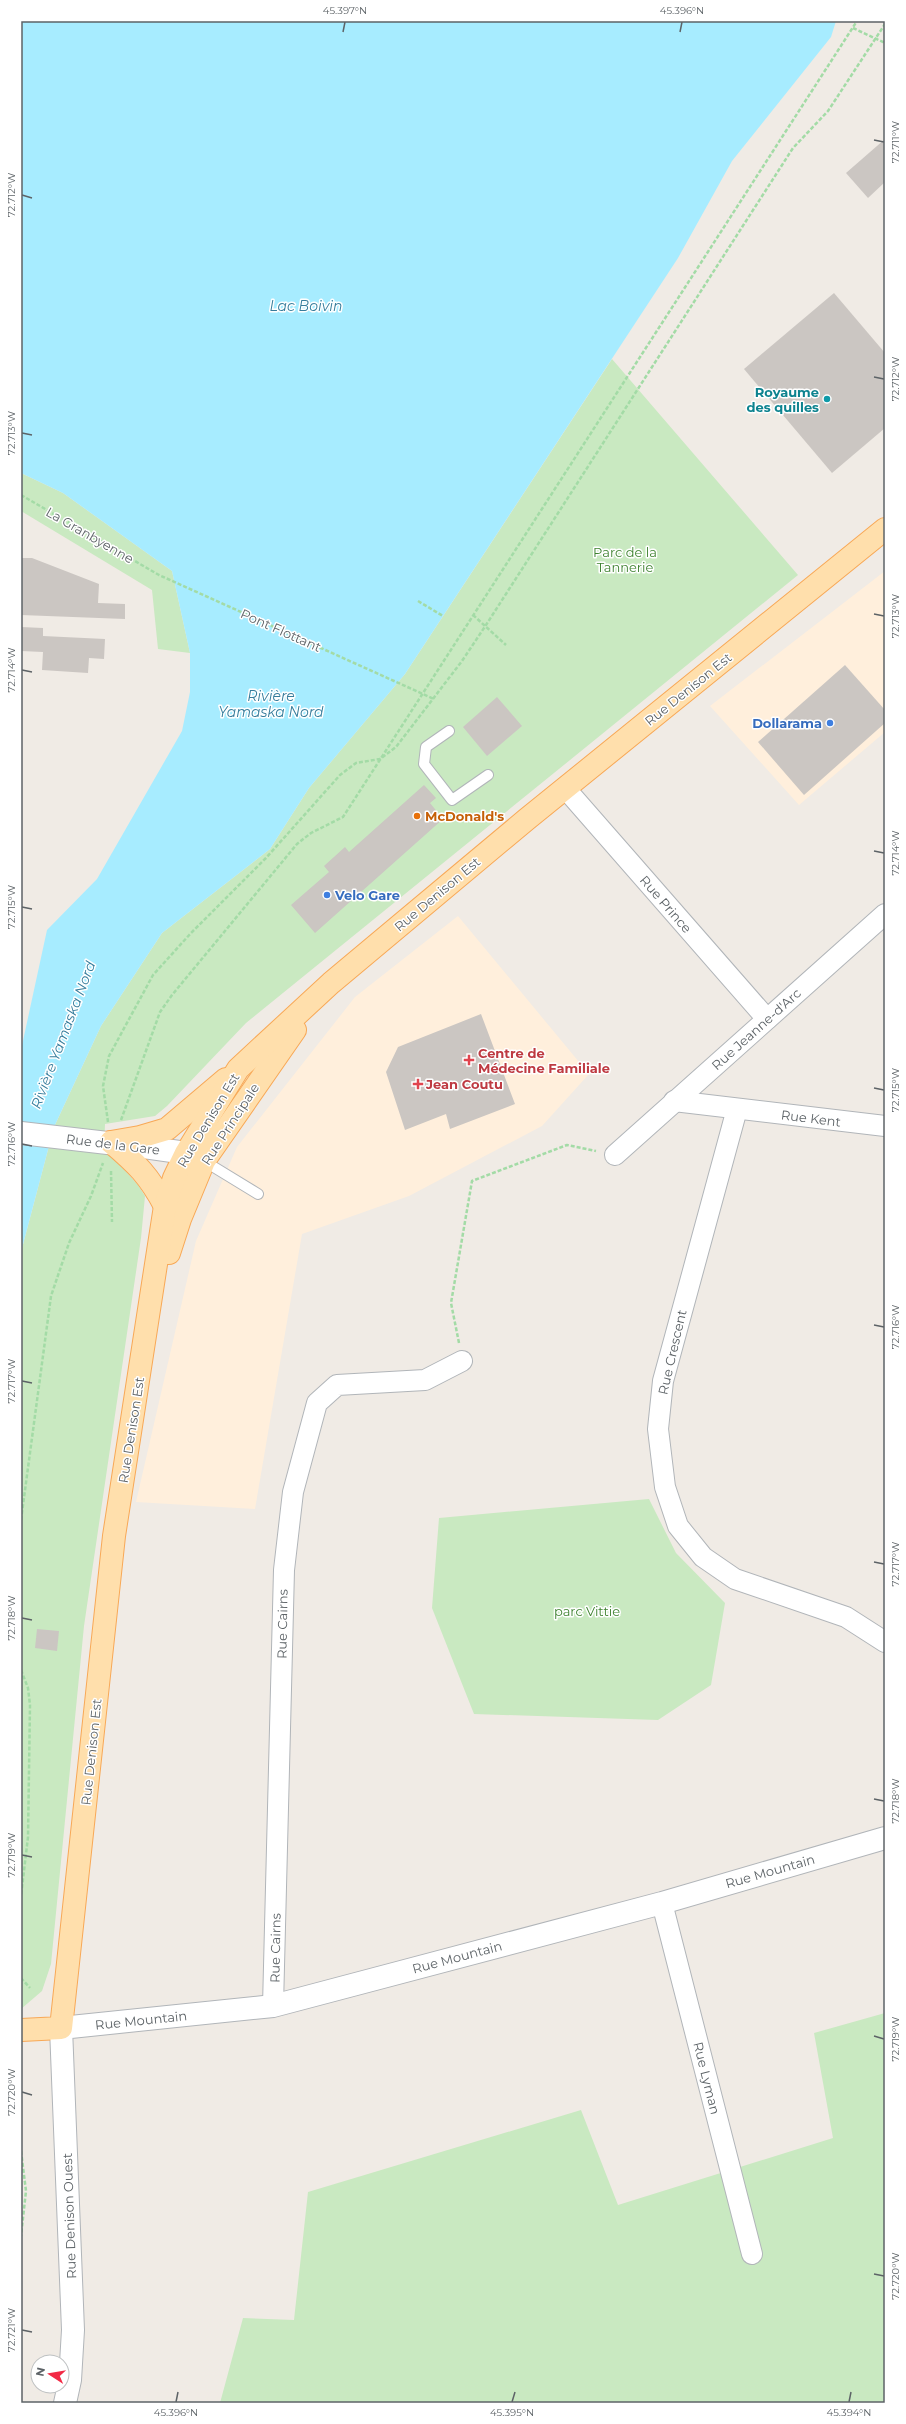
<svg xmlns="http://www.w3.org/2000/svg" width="906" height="2424" font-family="Montserrat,sans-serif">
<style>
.commercial{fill:#ffefdc}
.green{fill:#c9e9c1}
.water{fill:#a7ecff}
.building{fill:#cbc6c2}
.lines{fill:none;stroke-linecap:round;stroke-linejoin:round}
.service-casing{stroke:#b1b5b9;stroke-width:12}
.minor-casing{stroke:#b1b5b9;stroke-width:22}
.tertiary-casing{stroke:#b1b5b9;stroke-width:24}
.primary-casing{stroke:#f8a856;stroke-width:24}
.path{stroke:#a3dba6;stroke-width:2.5;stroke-dasharray:4 2;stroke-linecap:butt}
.service{stroke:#fff;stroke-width:10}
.minor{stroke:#fff;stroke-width:20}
.tertiary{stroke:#fff;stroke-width:22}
.primary{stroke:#ffdfac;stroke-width:22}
.ticks{fill:none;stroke:#5d6367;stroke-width:1.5}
.culture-dot{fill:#0f9aa8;stroke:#fff;stroke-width:1.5}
.shop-dot{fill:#3f7fe0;stroke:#fff;stroke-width:1.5}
.food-dot{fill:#e8710a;stroke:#fff;stroke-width:1.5}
.health-dot{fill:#e0444e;stroke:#fff;stroke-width:1.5}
.labels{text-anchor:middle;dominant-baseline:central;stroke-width:3;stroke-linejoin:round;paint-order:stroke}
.culture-label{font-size:13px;font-weight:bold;fill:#0d838f;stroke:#fff;text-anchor:end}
.street-label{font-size:13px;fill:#5d6367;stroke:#fff}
.park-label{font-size:13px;fill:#3e8230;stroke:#fff}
.shop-label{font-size:13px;font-weight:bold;fill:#366cbe;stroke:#fff;text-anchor:end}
.food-label{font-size:13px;font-weight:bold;fill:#c56008;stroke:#fff;text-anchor:start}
.health-label{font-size:13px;font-weight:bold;fill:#be3a42;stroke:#fff;text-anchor:start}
.water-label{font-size:14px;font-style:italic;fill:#367d9c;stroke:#fff}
.neatline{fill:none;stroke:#5d6367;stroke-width:1.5}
.ticks-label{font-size:10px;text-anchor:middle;fill:#5d6367}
</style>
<rect width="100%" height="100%" fill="#f0ebe5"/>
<g class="commercial">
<path d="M885,571V732L799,805L710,706Z"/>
<path d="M458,916L589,1074L542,1126L409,1196L302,1234L255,1509L136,1502L196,1241L237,1147L355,997Z"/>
</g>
<g class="green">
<path d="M612,359L798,575L246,1023L167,1106L155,1116L105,1124L104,1147L138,1185L145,1196L141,1238L84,1626L51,1964L42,1991L21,2009V1252L54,1127L101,1026L162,933L270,849L309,788L405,674Z"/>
<path d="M21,473L63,493L172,571L190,653L158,649L152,590L21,511Z"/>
<path d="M649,1499L676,1553L725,1603L711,1685L658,1720L474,1714L432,1608L439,1518Z"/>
<path d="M885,2013V2403H220L243,2318L294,2320L308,2192L581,2110L618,2205L833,2138L814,2033Z"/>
</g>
<path class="water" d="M21,21H836L831,37L732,161L678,258L405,674L309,788L270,849L162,933L101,1026L54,1127L21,1252V1050L47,930L97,879L182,731L190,692V653L172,571L63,493L21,473Z"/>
<g class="building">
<path d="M885,139V182L868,198L846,173Z"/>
<path d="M834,293L885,353V428L832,473L744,369Z"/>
<path d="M21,558H32L99,584L98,603L125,604V619L21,615Z"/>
<path d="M21,627L43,628V636L105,639L104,659L89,658L88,673L42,670L43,652L21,651Z"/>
<path d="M845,665L885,710V723L804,795L758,742Z"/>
<path d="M497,697L522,726L487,756L463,727Z"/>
<path d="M424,785L436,798L430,803L443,819L315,933L291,905L329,872L324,866L345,847L349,852Z"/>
<path d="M481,1014L515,1104L450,1129L446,1114L405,1130L386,1072L398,1047Z"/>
<path d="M37,1629L59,1631L57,1651L35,1648Z"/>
</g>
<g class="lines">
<defs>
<g id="service">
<path d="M449,731L426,747L424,764L452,800L488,775"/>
<path d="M204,1161L258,1194"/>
</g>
<g id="minor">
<path d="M565,788L767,1019"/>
<path d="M674,1101L885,1126"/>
<path d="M737,1109L663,1381L658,1429L665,1487L678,1526L703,1557L735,1579L846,1617L885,1642"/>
<path d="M615,1155L885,914"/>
<path d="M662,1903L752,2254"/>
<path d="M273,2006L284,1570L293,1492L317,1403L337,1385L425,1380L462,1361"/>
</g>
<g id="tertiary">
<path d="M21,1133L151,1148L186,1153L203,1161"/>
<path d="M65,2403L70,2380L73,2330L61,2028L273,2006L662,1903L885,1838"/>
</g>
<g id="primary">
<path d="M111,1142L140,1137L167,1129L226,1079"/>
<path d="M111,1142C137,1164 149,1176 165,1206"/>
<path d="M169,1253L180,1219L204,1161L295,1030"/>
<path d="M21,2030L61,2028L114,1536L165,1206L174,1178L186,1153L238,1069L331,983L527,819L885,529"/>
</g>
</defs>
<use href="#service" class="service-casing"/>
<use href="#minor" class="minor-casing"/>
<use href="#tertiary" class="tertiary-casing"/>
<use href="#primary" class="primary-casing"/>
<g class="path">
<path d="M853,28L885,43"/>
<path d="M21,495L159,575L434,699"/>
<path d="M418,601L443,616"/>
<path d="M473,615L506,645"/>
<path d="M121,1120L160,1012L172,995L297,844L311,833L343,817L857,21"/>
<path d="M108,1122L103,1086L109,1056L153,975L191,933L266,858L340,775L356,763L380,759L396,747L462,661L486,625L793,148L828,111L885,24"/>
<path d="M111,1171L112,1222"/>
<path d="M459,1343L451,1303L472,1181L567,1145L596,1151"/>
<path d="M21,1520L51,1296L69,1243L91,1196L103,1163"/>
<path d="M21,1670L28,1688L30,1705L28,1837L21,1896"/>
<path d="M21,1978L30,1988"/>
<path d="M21,2151L26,2191L21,2236"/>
</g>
<use href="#service" class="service"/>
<use href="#minor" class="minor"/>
<use href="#tertiary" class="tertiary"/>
<use href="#primary" class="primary"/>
</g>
<path class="ticks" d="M343,32L345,22M680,32L682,22M874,140L884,142M22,195L32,198M874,377L884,379M22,433L32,435M874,614L884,616M22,670L32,672M874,851L884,853M22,907L32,909M874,1088L884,1090M22,1144L32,1146M874,1325L884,1327M22,1381L32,1383M874,1562L884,1564M22,1618L32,1620M874,1799L884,1801M22,1855L32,1857M874,2036L884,2039M22,2092L32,2095M874,2274L884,2276M22,2330L32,2332M176,2402L178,2392M512,2402L515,2392M849,2402L851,2392"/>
<circle class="culture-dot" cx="827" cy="399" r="4"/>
<g class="shop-dot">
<circle cx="830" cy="723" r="4"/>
<circle cx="327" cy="895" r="4"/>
</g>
<circle class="food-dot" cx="417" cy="816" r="4"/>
<g class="health-dot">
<path d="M467 1054h4v4h4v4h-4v4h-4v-4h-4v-4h4z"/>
<path d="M416 1078h4v4h4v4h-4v4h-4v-4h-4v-4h4z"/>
</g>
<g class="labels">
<g class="culture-label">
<text x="819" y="392">Royaume<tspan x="819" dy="15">des quilles</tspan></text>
</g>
<g class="street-label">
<text transform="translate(90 535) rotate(30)">La Granbyenne</text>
<text transform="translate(281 630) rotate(24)">Pont Flottant</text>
<text transform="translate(688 689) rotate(-39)">Rue Denison Est</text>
<text transform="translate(437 894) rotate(-40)">Rue Denison Est</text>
<text transform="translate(666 904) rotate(49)">Rue Prince</text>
<text transform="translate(756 1029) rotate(-42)">Rue Jeanne-d'Arc</text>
<text transform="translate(811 1118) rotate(7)">Rue Kent</text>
<text transform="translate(208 1120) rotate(-59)">Rue Denison Est</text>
<text transform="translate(230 1124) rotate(-57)">Rue Principale</text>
<text transform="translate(113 1144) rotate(7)">Rue de la Gare</text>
<text transform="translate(672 1352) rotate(-77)">Rue Crescent</text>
<text transform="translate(131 1430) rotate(-81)">Rue Denison Est</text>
<text transform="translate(282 1624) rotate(-89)">Rue Cairns</text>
<text transform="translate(91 1752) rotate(-84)">Rue Denison Est</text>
<text transform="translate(770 1871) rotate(-16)">Rue Mountain</text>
<text transform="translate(275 1948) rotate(-89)">Rue Cairns</text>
<text transform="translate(457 1957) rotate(-15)">Rue Mountain</text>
<text transform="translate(141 2020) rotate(-6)">Rue Mountain</text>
<text transform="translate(707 2078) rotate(76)">Rue Lyman</text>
<text transform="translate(69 2216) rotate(-92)">Rue Denison Ouest</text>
</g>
<g class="park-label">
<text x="625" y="552">Parc de la<tspan x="625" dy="15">Tannerie</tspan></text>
<text x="587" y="1611">parc Vittie</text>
</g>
<g class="shop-label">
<text x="822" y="723">Dollarama</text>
<text x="335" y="895" text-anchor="start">Velo Gare</text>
</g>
<g class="food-label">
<text x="425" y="816">McDonald's</text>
</g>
<g class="health-label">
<text x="478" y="1053">Centre de<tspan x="478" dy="15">Médecine Familiale</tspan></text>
<text x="426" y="1084">Jean Coutu</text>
</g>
<g class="water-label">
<text x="306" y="306">Lac Boivin</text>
<text x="271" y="696">Rivière<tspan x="271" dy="16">Yamaska Nord</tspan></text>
<text transform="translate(63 1035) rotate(-69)">Rivière Yamaska Nord</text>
</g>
</g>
<rect width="906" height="2424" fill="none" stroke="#ffffff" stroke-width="44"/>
<g transform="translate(50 2374) rotate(282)"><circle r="19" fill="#ffffff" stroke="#bec1c2"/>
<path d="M0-3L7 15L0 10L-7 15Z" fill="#f22a45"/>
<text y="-6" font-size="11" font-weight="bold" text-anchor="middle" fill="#5d6367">N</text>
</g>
<rect x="22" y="22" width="862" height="2380" class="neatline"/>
<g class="ticks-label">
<text x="345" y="14">45.397°N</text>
<text x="682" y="14">45.396°N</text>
<text transform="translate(895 142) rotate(-90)" y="4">72.711°W</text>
<text transform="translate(11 195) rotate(-90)" y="4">72.712°W</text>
<text transform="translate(895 379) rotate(-90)" y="4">72.712°W</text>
<text transform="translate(11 433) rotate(-90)" y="4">72.713°W</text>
<text transform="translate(895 616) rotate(-90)" y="4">72.713°W</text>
<text transform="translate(11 670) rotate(-90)" y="4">72.714°W</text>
<text transform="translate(895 853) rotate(-90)" y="4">72.714°W</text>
<text transform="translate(11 907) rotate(-90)" y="4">72.715°W</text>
<text transform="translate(895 1090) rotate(-90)" y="4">72.715°W</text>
<text transform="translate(11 1144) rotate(-90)" y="4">72.716°W</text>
<text transform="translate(895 1327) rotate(-90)" y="4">72.716°W</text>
<text transform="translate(11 1381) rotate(-90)" y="4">72.717°W</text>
<text transform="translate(895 1564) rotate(-90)" y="4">72.717°W</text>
<text transform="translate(11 1618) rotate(-90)" y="4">72.718°W</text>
<text transform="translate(895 1801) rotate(-90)" y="4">72.718°W</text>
<text transform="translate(11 1855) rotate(-90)" y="4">72.719°W</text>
<text transform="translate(895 2039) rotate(-90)" y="4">72.719°W</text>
<text transform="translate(11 2092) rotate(-90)" y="4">72.720°W</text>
<text transform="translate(895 2276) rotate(-90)" y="4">72.720°W</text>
<text transform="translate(11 2330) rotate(-90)" y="4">72.721°W</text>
<text x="176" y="2416">45.396°N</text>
<text x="512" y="2416">45.395°N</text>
<text x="849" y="2416">45.394°N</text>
</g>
</svg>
